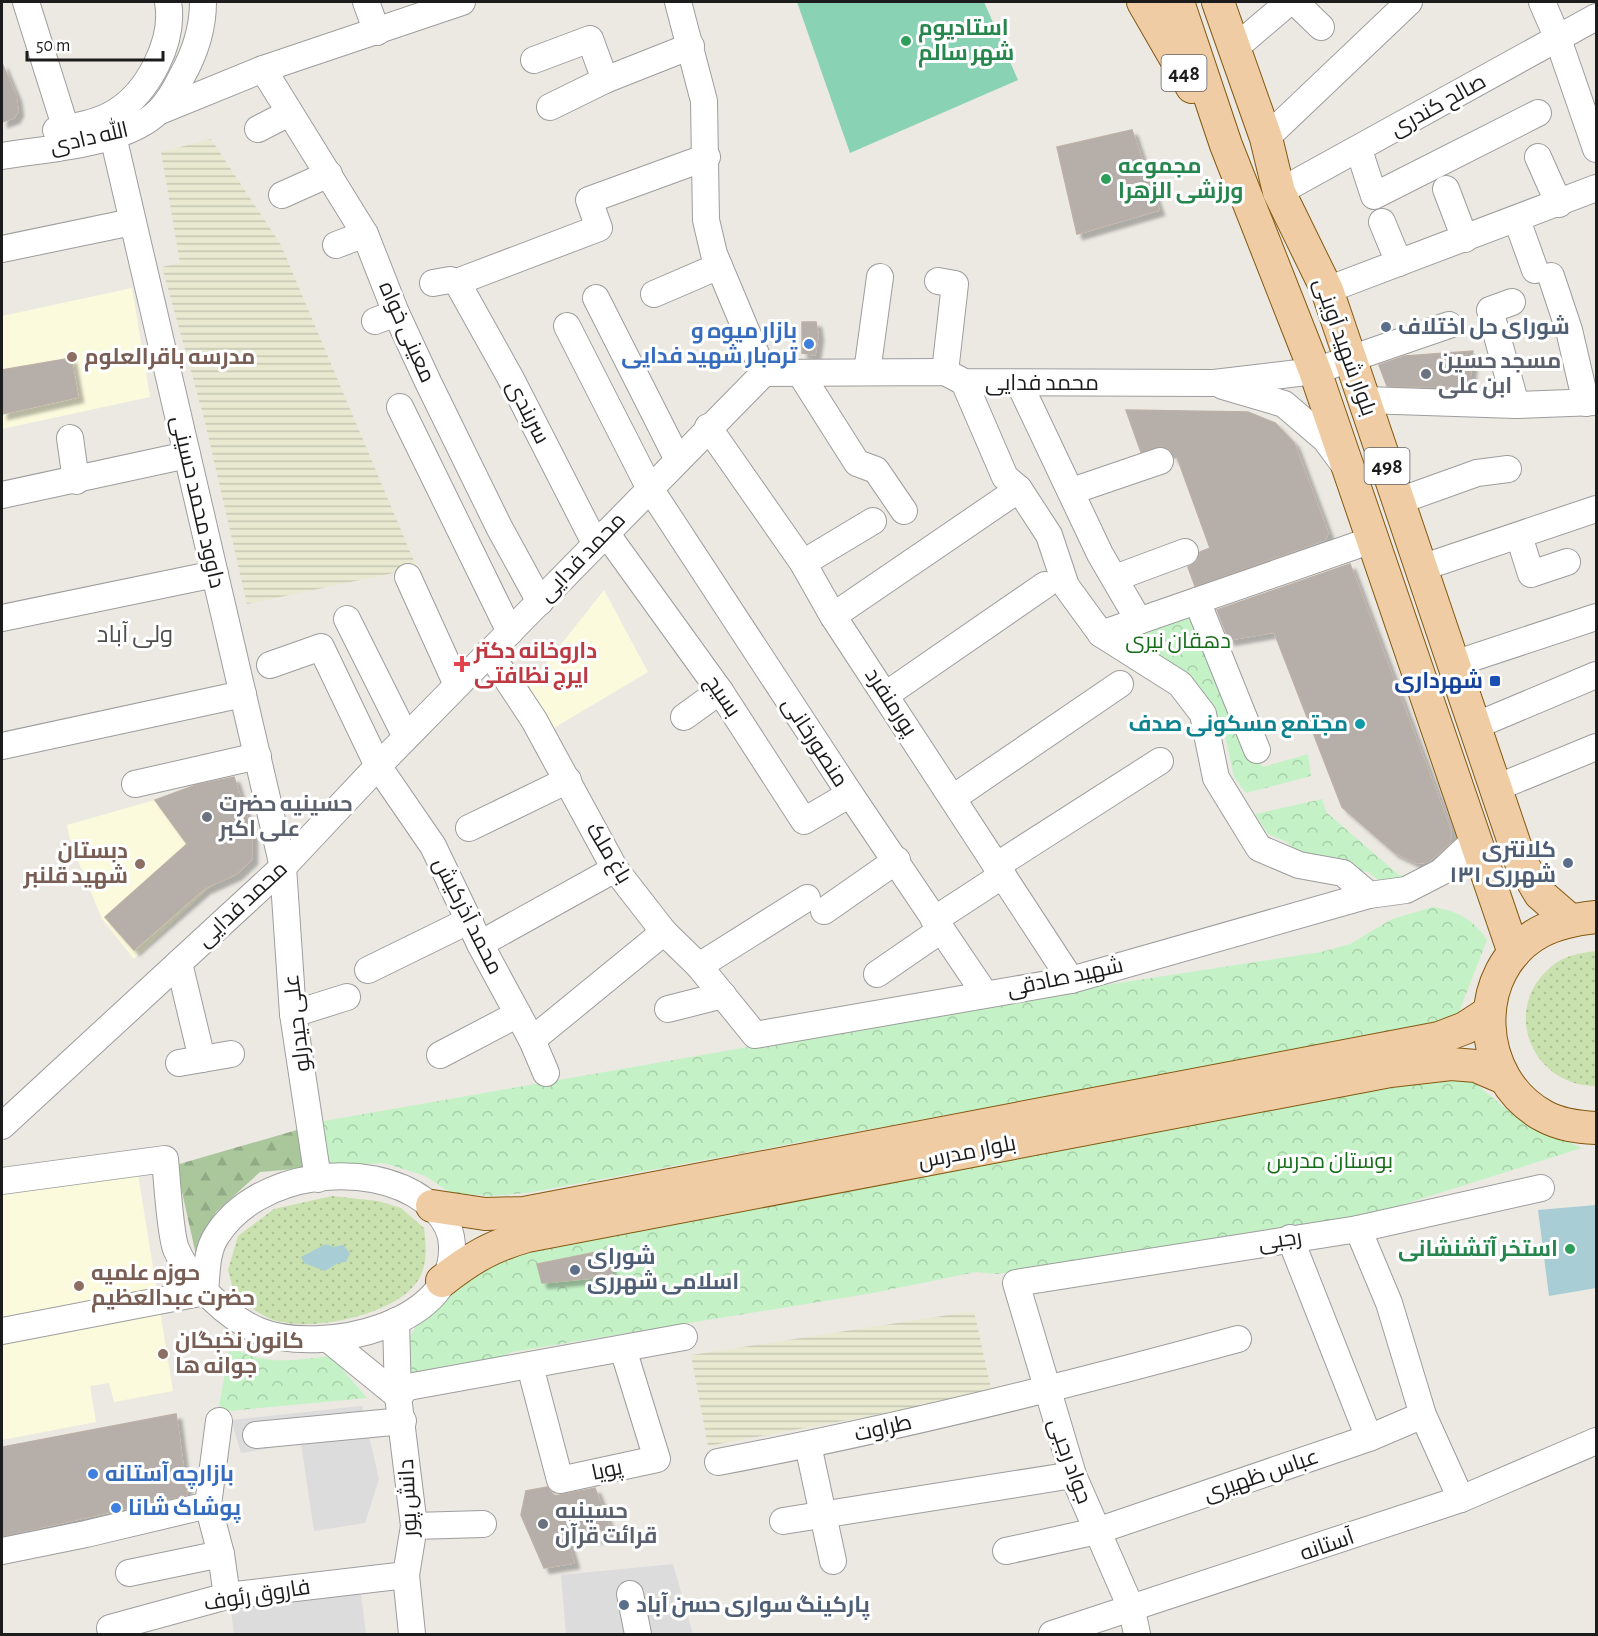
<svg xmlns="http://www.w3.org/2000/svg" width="1598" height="1636" font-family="'Alegreya Sans',Cairo,sans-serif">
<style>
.education{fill:#fbfadd}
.farmland{fill:url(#farmland-rules)}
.grass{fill:url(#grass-dots)}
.forest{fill:url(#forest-firs)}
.park{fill:url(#park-crowns)}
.pitch{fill:#89d3b4}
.parking{fill:#dcdcdc}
.water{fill:#a8cdd5}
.building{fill:#b5aea9;stroke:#bcb0a7;stroke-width:1.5;filter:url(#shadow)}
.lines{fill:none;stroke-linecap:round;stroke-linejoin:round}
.minor-casing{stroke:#9d9d9d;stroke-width:28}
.major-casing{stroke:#835911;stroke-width:34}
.minor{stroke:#fff;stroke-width:26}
.major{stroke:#f0cca4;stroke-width:32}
.leisure-dot{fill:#2e9e5b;stroke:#fff;stroke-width:2}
.service-dot{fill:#5c6f8a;stroke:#fff;stroke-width:2}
.shop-dot{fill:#3f7fe0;stroke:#fff;stroke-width:2}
.education-dot{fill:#8d6e63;stroke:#fff;stroke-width:2}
.worship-dot{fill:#6b7280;stroke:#fff;stroke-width:2}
.health-dot{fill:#e0444e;stroke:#fff;stroke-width:2}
.transit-dot{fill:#1a4fb4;stroke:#fff;stroke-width:2}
.culture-dot{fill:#0f9aa8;stroke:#fff;stroke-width:2}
.labels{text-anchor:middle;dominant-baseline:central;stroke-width:6;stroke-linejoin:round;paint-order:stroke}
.shield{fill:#fff;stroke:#606060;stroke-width:1.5}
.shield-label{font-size:21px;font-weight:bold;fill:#1c1c1c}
.leisure-label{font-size:22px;font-weight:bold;fill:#27864d;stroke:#fff;text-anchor:start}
.street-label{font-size:22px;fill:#1c1c1c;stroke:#fff}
.service-label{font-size:22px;font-weight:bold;fill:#4e5e75;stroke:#fff;text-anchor:start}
.shop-label{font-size:22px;font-weight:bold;fill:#366cbe;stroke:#fff;text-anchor:start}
.education-label{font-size:22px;font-weight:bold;fill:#785e54;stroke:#fff;text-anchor:start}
.worship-label{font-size:22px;font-weight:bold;fill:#5b616d;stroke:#fff;text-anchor:start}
.park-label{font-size:22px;fill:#186d1b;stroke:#fff}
.health-label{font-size:22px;font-weight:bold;fill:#be3a42;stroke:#fff;text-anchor:start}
.transit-label{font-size:22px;font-weight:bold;fill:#164399;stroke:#fff;text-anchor:end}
.culture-label{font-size:22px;font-weight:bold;fill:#0d838f;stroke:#fff;text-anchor:end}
.neighbourhood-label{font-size:24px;fill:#4f4f4f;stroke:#fff}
</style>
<defs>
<pattern id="farmland-rules" width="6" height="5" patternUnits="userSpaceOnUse" patternTransform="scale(1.5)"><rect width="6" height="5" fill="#e8e9d0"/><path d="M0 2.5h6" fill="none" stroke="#c6c7b2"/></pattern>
<pattern id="grass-dots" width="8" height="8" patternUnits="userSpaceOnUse" patternTransform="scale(1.5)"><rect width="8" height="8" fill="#c9e1ae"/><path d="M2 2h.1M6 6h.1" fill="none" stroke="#acc095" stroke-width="1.8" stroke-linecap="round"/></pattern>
<pattern id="forest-firs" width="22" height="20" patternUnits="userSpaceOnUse" patternTransform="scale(1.5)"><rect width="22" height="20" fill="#aac79c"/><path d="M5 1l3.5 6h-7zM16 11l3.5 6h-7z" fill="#92aa86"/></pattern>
<pattern id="park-crowns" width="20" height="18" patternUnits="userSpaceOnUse" patternTransform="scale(1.5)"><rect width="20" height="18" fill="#c4f2c6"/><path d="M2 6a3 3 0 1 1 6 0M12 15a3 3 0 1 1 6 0" fill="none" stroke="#a8cfaa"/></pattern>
<filter id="shadow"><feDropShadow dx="5.5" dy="5.5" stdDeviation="1.5" flood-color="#0004"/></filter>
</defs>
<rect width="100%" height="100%" fill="#ece9e3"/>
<g class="education">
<path d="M132,288L150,397L2,429V316Z"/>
<path d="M604,590L648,672L549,731L529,685Z"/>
<path d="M155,800L215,883L134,959L102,919L71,844L67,825Z"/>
<path d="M138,1174L173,1391L114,1402L109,1383L90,1386L96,1422L2,1440V1190Z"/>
</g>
<g class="farmland">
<path d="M211,139L281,245L417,568L247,604L204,418L162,267L180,263L161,152Z"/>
<path d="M974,1311L992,1393L708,1446L691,1355Z"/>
</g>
<g class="grass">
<path d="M1596,951V1086C1531,1086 1500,1008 1552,966C1565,955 1580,953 1596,951Z"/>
<path d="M332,1196L378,1201L401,1208L424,1228C426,1245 428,1261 420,1277C401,1315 305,1335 269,1318C257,1313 246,1303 235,1296L228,1270L238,1236L274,1209Z"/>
</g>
<path class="forest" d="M297,1130L307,1168L260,1172L216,1212L205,1235L198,1264L176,1165Z"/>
<g class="park">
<path d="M1192,610L1254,755L1263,767L1308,754L1311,776L1246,793L1234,777L1222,721L1208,711L1199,685L1188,682L1129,632Z"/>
<path d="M1322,799L1326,812L1399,875L1417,877L1386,886L1368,872L1302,860L1287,842L1268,834L1255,814Z"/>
<path d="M1433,907C1458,911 1473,919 1487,940L1457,1017L1425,1029L1177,1072L527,1193L490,1196L451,1193L425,1176L384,1163L322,1167L318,1122L1092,987L1321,952L1350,944L1392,919Z"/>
<path d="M1444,1080L1472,1081L1521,1121L1582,1148L1344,1223L1105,1263L995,1274L976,1272L873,1293L512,1352L484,1366L406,1382V1344L416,1326L455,1284L515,1252L1312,1100Z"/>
<path d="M230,1345C260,1367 296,1360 331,1356L367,1398L218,1412Z"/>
</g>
<path class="pitch" d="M797,2H984L1018,80L850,153Z"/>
<g class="parking">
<path d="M362,1406L379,1479L365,1523L314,1531L301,1443L241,1453L231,1420Z"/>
<path d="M673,1564L693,1634H566L561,1575Z"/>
<path d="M360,1585L366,1634H234L230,1602Z"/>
</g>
<g class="water">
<path d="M1596,1205V1288L1549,1296L1538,1210Z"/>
<path d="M326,1244L333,1247L343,1245L350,1253L346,1262L338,1263L325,1271L304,1263L301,1257Z"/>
</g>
<g class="building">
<path d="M2,63L16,96L18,111L14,118L2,122Z"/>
<path d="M1132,130L1159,210L1077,234L1057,147Z"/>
<path d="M802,322H816L818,335L815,355L802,353Z"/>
<path d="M1473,351L1469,388L1387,386L1379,365L1405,356Z"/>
<path d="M71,358L78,397L2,414V370Z"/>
<path d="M1126,410L1248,412L1275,423L1294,443L1328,533L1325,540L1195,586L1188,567L1197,561L1200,552L1210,548L1177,457L1174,458L1170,450L1162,446L1141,452Z"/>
<path d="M1350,564L1451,831L1450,843L1428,862L1417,863L1394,852L1342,807L1274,632L1229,640L1217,610Z"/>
<path d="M234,777L252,834V859L236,874L205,888L134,950L105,917L187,844L155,800L196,785Z"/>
<path d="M607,1250L612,1276L542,1283L537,1264Z"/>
<path d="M176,1414L187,1495L2,1536V1447Z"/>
<path d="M547,1487L554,1496L595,1488L612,1533L595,1538L566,1536L574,1563L544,1568L521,1515L526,1491Z"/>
</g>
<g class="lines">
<defs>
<g id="minor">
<path d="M26,2L66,129"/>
<path d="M366,2L377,32"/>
<path d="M678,2L704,101L706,220L714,254L764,373"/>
<path d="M1295,2L1321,27"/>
<path d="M1542,2L1558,39L1596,149"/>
<path d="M1235,48L1289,2"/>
<path d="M534,60L590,39L605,80L691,46"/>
<path d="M263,69L365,234L396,313L428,382L499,527L540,602"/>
<path d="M550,107L605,80"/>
<path d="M160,111L263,69L462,2"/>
<path d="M258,129L289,113"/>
<path d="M56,130C74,127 97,123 114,113C148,93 175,41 168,2"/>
<path d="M113,136L283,867L293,1014L318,1179"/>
<path d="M1266,138L1409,2"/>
<path d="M1359,150L1374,196L1538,113"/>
<path d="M2,156C49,148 124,145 159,111C169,101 176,88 182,76C195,53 203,28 203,2"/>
<path d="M1538,157L1559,204"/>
<path d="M1446,189L1465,239"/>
<path d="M1279,192L1596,17"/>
<path d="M282,195L329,174"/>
<path d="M1517,220L1535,270"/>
<path d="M1382,222L1399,263"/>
<path d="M336,245L365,234"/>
<path d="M2,249L132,222"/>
<path d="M1551,276L1569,330L1586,403"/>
<path d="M938,281L955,284L945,372"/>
<path d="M457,282L510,377L595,543"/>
<path d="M433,283L450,280L457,282L599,228L589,200L707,157"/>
<path d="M1327,290L1596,188"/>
<path d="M654,294L719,266"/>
<path d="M596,298L678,460"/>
<path d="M1512,302L1490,310L1516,405"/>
<path d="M375,321L396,313"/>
<path d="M567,326L649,487L850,794L985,994"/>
<path d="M867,372L880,277"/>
<path d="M800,373L857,463L876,470L904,511"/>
<path d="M964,382L1005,477L1019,489L1049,535L1066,586L1101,634L1180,684L1203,714L1216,778L1259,848L1299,865L1343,873L1369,895L1406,890L1441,872L1474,841"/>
<path d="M1019,383L1100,554L1139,621"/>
<path d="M1223,386L1284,404L1325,439L1342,462"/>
<path d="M1365,400L1516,405L1596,402"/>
<path d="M400,407L510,632"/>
<path d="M708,427L803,563L833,616L1071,980"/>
<path d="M70,438L76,481"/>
<path d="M1072,491L1160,461"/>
<path d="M2,495L187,455"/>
<path d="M1399,501L1477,473L1508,469"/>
<path d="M606,533L720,691L804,821L850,794"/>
<path d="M1519,536L1531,574L1567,562"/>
<path d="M803,563L873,521"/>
<path d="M1421,568L1596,509"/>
<path d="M408,577L457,685"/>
<path d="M1115,578L1185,552"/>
<path d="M1197,601L1257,750"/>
<path d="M833,616L1019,489"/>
<path d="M2,618L215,574"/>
<path d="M347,619L406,737"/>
<path d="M1101,634L1372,540"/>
<path d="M489,652L534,720L615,869L664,932L699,966L755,1035L1071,980L1369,895"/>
<path d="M1454,664L1596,617"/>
<path d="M270,665L321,647L378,766L433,846L480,944L532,1040L546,1073"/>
<path d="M887,694L1045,585"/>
<path d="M684,717L720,691"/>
<path d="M1475,726L1596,675"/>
<path d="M2,746L243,694"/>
<path d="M135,784L258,756"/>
<path d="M1496,788L1596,747"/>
<path d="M953,798L1120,684"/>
<path d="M469,828L568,780"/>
<path d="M996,866L1160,761"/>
<path d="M824,911L897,860"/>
<path d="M934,920L1003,875"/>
<path d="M480,944L615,869"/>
<path d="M179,963L202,1059"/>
<path d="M699,966L807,898"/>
<path d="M368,970L470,920"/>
<path d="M877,974L941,930"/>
<path d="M668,1009L723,995"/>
<path d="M293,1014L347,997"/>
<path d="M532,1040L664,932"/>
<path d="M440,1055L518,1014"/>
<path d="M179,1063L231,1054"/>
<path d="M2,1126L283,867L378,766L764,373L945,372L964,382L1214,383L1315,371L1449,325"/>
<path d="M2,1181L165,1159C167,1179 170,1234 176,1249C190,1281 226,1317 259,1331C320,1356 466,1325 451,1237C448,1222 437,1210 425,1201C367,1158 257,1172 217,1235C206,1251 207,1272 205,1292"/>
<path d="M1358,1229L1389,1303L1423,1415L1461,1499"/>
<path d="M1290,1238L1369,1438"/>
<path d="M396,1321L398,1396L414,1526L406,1575L412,1634"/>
<path d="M2,1331L205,1292"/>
<path d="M328,1339L398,1396"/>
<path d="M530,1366L560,1480L657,1459L623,1349"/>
<path d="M398,1396L408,1387L684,1337"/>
<path d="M219,1421L208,1505L221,1554L227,1596"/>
<path d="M256,1435L403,1421"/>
<path d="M808,1445L833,1561"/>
<path d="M718,1462C894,1429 1066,1386 1238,1339"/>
<path d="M783,1521L1073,1475"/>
<path d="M414,1526L483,1524"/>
<path d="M2,1551L86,1534L208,1505"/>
<path d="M1006,1551L1097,1531L1369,1438L1423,1415"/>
<path d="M129,1573L221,1554"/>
<path d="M630,1594L638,1634"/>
<path d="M110,1628L227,1596L406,1575"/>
<path d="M1052,1634L1461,1499L1596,1441"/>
<path d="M1137,1634L1132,1610L1073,1475L1016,1283L1358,1229L1541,1188"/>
</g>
<g id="major">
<path d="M1143,2L1192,87"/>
<path d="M1178,2L1226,145L1315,371L1514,953"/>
<path d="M1218,2L1266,138L1279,192L1327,290L1520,860L1540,894L1570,920"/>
<path d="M1596,917C1577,919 1558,922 1540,932C1469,971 1475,1079 1544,1116C1560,1125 1578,1127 1596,1128"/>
<path d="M432,1206L485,1214L524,1213L1439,1038L1465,1028L1488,1013"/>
<path d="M442,1281C471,1258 492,1246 527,1236L1390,1071L1451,1064L1476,1066L1502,1077"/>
</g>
</defs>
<use href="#minor" class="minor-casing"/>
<use href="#major" class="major-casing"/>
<use href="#minor" class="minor"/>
<use href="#major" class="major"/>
</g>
<g class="leisure-dot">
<circle cx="906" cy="41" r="6"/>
<circle cx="1106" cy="179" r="6"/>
<circle cx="1570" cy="1249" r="6"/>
</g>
<g class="service-dot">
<circle cx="1386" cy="327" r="6"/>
<circle cx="1568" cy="863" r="6"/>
<circle cx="575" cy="1270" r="6"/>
<circle cx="624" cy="1605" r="6"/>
</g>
<g class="shop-dot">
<circle cx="809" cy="344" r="6"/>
<circle cx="93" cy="1474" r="6"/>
<circle cx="116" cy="1508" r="6"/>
</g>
<g class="education-dot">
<circle cx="72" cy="357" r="6"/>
<circle cx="140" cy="864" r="6"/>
<circle cx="79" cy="1286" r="6"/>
<circle cx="163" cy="1354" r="6"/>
</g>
<g class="worship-dot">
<circle cx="1426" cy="374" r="6"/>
<circle cx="207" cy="817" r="6"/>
<circle cx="543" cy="1524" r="6"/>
</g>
<path class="health-dot" d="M459 655h6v6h6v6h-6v6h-6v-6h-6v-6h6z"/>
<rect class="transit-dot" x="1489" y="675" width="12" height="12" rx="3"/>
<circle class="culture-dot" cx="1360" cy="724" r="6"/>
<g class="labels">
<g class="shield">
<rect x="1161.5" y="55" width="45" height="36" rx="4.5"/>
<rect x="1364.5" y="448" width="45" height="36" rx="4.5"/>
</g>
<g class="shield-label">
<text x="1184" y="73">448</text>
<text x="1387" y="466">498</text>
</g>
<g class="leisure-label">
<text x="918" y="28">استادیوم<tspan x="918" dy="25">شهر سالم</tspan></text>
<text x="1118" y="166">مجموعه<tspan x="1118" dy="25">ورزشی الزهرا</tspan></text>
<text x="1558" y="1249" text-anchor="end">استخر آتشنشانی</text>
</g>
<g class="street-label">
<text transform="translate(1438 105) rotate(-29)">صالح کندری</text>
<text transform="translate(89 138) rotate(-13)">الله دادی</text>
<text transform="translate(407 332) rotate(66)">معینی خواه</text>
<text transform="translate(1345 347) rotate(70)">بلوار شهید آوینی</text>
<text x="1042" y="383">محمد فدایی</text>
<text transform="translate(528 412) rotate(63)">سربندی</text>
<text transform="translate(198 502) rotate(77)">داوود محمد حسینی</text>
<text transform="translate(582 557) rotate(-46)">محمد فدایی</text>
<text transform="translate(723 696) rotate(56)">بسیج</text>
<text transform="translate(891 702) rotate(57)">پورمنفرد</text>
<text transform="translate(815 742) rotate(57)">منصورخانی</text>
<text transform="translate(609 853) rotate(59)">باغ ملک</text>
<text transform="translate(242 904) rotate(-43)">محمد فدایی</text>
<text transform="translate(468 916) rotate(63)">محمد آذرکیش</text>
<text transform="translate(1065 977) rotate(-12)">شهید صادقی</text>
<text transform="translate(297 1023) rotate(-97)">علی حیدرلو</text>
<text transform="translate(967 1152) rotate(-11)">بلوار مدرس</text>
<text transform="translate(1280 1240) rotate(-9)">رجبی</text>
<text transform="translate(883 1428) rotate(-13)">طراوت</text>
<text transform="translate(1070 1461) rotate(70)">جواد رجبی</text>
<text transform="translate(607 1470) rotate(-12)">پویا</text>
<text transform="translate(1261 1475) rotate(-19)">عباس ظهیری</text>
<text transform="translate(408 1498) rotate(-93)">دانش پور</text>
<text transform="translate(1327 1545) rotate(-19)">آستانه</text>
<text transform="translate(257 1595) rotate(-9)">فاروق رئوف</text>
</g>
<g class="service-label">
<text x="1398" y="327">شورای حل اختلاف</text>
<text x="1556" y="850" text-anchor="end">کلانتری<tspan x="1556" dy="25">۱۳۱ شهرری</tspan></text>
<text x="587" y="1257">شورای<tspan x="587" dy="25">اسلامی شهرری</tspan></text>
<text x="636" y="1605">پارکینگ سواری حسن آباد</text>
</g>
<g class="shop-label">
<text x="797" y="331" text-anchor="end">بازار میوه و<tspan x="797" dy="25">تره‌بار شهید فدایی</tspan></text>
<text x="105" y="1474">بازارچه آستانه</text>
<text x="128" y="1508">پوشاک شانا</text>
</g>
<g class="education-label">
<text x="84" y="357">مدرسه باقرالعلوم</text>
<text x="128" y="851" text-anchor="end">دبستان<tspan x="128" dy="25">شهید قلنبر</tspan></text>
<text x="91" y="1273">حوزه علمیه<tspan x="91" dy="25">حضرت عبدالعظیم</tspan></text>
<text x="175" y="1341">کانون نخبگان<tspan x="175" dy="25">جوانه ها</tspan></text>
</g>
<g class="worship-label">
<text x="1438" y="361">مسجد حسین<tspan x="1438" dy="25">ابن علی</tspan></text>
<text x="219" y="804">حسینیه حضرت<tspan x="219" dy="25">علی اکبر</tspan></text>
<text x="555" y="1511">حسینیه<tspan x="555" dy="25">قرائت قرآن</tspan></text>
</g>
<g class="park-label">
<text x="1178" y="641">دهقان نیری</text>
<text x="1330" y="1161">بوستان مدرس</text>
</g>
<g class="health-label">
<text x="474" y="651">داروخانه دکتر<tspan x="474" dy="25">ایرج نظافتی</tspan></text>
</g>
<g class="transit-label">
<text x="1483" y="681">شهرداری</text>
</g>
<g class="culture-label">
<text x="1348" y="724">مجتمع مسکونی صدف</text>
</g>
<g class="neighbourhood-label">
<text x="135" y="635">ولی آباد</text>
</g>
</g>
<rect width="1598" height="1636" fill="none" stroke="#1c1c1c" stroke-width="6"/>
<path d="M27 51v9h136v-9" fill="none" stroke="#1c1c1c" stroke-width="3"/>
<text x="36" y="51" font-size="18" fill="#1c1c1c" stroke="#ffffff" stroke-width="4.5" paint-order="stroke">50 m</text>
</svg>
